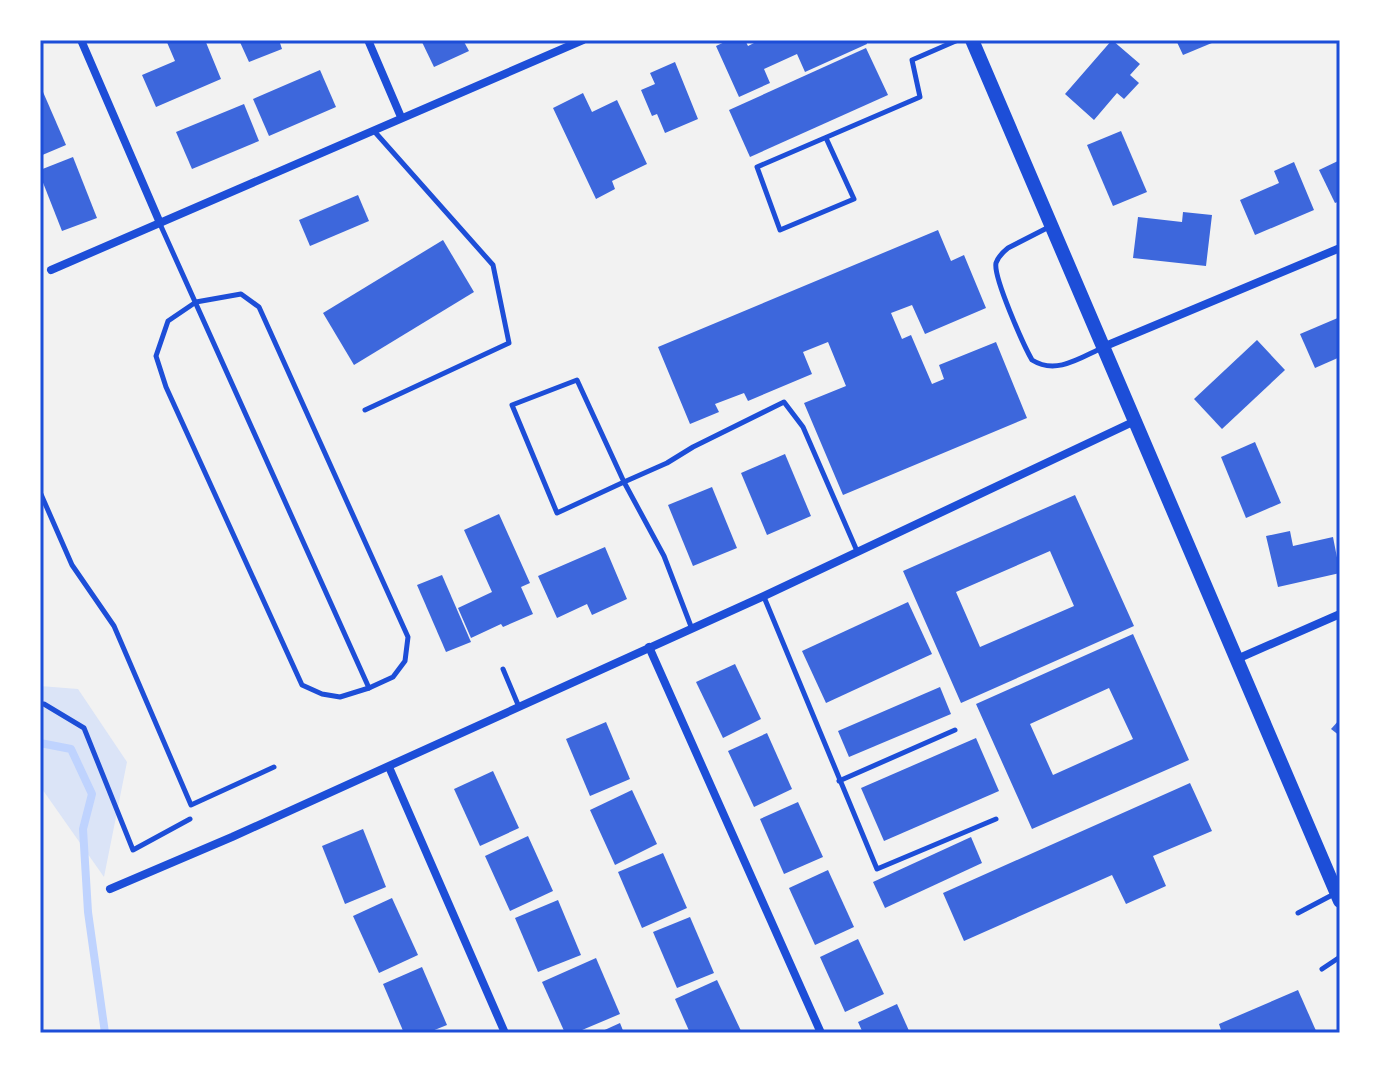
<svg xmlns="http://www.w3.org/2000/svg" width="1380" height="1073" font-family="'Crimson Pro',serif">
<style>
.green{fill:#dbe4f7}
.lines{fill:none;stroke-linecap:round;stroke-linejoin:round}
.stream{stroke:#bfd3fe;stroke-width:8}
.building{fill:#3d67dc;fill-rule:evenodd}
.path{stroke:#1d4ed8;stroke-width:5}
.service{stroke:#1d4ed8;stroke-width:5}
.minor{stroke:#1d4ed8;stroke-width:8}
.secondary{stroke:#1d4ed8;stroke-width:14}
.neatline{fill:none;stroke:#1d4ed8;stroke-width:3}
</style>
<rect width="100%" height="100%" fill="#f2f2f2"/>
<path class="green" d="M40,686L78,689L127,762L104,877L40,786Z"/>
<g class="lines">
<path class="stream" d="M40,743L71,749L92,794L83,829L88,912L105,1033"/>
</g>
<g class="building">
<path d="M166,40H205L221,79L156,107L142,75L175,61Z"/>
<path d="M239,40H279L282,49L249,62Z"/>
<path d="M421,40H463L469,51L434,67Z"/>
<path d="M729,40H745L748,46L758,41L757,40H866L867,44L805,72L797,54L764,69L770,83L739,97L716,46Z"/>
<path d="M1112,40L1140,64L1130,75L1139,83L1124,99L1117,93L1094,120L1065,94Z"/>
<path d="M1176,40H1219L1183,55Z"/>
<path d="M866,48L888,95L750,157L729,110Z"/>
<path d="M675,62L698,119L665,133L657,114L652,116L641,90L655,84L650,73Z"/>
<path d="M320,70L336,107L269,136L253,99Z"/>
<path d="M40,85L66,145L40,156Z"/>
<path d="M583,93L592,112L617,100L647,164L612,181L615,189L596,199L553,108Z"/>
<path d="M244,104L259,141L192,169L176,132Z"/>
<path d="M1121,131L1147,192L1113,206L1087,145Z"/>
<path d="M73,157L97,218L62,231L40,175V170Z"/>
<path d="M1340,160V201L1335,203L1319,170Z"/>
<path d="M1294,162L1314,210L1255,235L1240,200L1279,183L1274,171Z"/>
<path d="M358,195L369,221L310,246L299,220Z"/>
<path d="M1183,212L1212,215L1206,266L1133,258L1138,217L1182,222Z"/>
<path d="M938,230L951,261L964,255L986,308L925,334L912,305L891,313L902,339L911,335L932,384L944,379L939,365L996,342L1027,418L843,495L804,403L846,386L828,342L803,352L812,374L748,401L744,393L715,404L719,412L690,424L658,347Z"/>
<path d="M443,240L474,292L354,365L323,313Z"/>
<path d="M1340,317V357L1315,368L1300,334Z"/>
<path d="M1257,340L1285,370L1222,429L1194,399Z"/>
<path d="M1255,442L1281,503L1246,518L1221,457Z"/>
<path d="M785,454L811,516L767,535L741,473Z"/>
<path d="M712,487L737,548L693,566L668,505Z"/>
<path d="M1075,495L1134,626L961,703L903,571ZM1050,551L1074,606L980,647L956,592Z"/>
<path d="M499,514L530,583L521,587L533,614L503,627L501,624L471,638L458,608L492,592L464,530Z"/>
<path d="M1290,531L1293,546L1333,537L1340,573L1278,587L1266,536Z"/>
<path d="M605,547L627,599L592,615L587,604L557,618L538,576Z"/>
<path d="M442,575L471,642L446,652L417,585Z"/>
<path d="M908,602L932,654L826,703L802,651Z"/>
<path d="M1133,634L1189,760L1032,829L976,704ZM1109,688L1133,739L1053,775L1030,724Z"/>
<path d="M735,664L761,719L723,738L696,682Z"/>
<path d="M940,687L951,714L849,757L838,731Z"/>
<path d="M1340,719V736L1331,729Z"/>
<path d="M606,722L630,779L590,796L566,739Z"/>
<path d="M767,733L792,789L754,807L728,751Z"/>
<path d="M976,738L999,791L884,841L861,788Z"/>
<path d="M493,771L519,828L480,846L454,789Z"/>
<path d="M1190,783L1212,831L1153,856L1166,886L1126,904L1112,875L964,941L943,893Z"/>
<path d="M632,790L657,844L615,865L590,810Z"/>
<path d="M798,802L823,857L784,874L760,819Z"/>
<path d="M363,829L386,887L345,904L322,846Z"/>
<path d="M528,836L553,891L510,911L485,856Z"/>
<path d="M971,837L982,863L885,908L873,882Z"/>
<path d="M663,853L687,908L642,928L618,872Z"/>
<path d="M828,870L854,927L815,945L789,888Z"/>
<path d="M392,898L418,955L379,973L353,916Z"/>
<path d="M558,900L581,955L538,972L515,918Z"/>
<path d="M690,917L714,973L677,988L653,932Z"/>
<path d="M858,939L884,994L845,1012L820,957Z"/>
<path d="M596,958L620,1014L575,1033H565L542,982Z"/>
<path d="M422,967L447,1025L427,1033H404L383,984Z"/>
<path d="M717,980L742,1033H690L675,999Z"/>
<path d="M1298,990L1317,1033H1222L1219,1024Z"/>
<path d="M897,1004L910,1033H863L858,1022Z"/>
<path d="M620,1023L624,1033H598Z"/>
</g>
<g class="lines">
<path class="path" d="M40,704H44L84,728L133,850L190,819"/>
<g class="service">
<path d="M826,138L854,199L780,230L757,167L920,97L912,60L958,40"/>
<path d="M160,224L369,688"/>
<path d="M1049,227L1008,248C1003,252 998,257 996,263C993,277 1024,346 1032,360C1056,375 1080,358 1102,348"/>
<path d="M241,294L259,307L408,637L405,661L393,677L369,688L340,697L322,694L302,685L166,387L156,356L168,321L196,302Z"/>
<path d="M577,380L624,482L557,513L512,405Z"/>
<path d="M365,410L509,343L493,265L374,131"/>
<path d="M40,492L72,565L114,626L191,805L274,767"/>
<path d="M764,597L877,869L996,819"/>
<path d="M692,629L664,556L624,482L667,463L693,447L784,402L803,427L857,551"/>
<path d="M503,669L519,707"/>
<path d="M839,781L955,730"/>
<path d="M1298,913L1336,893"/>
<path d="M1322,969L1340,957"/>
</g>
<g class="minor">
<path d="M81,40L160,223"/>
<path d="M368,40L401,117"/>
<path d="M51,270L583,40"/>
<path d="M1103,347L1340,248"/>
<path d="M649,647L821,1033"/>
<path d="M1237,659L1340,614"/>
<path d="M389,767L505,1033"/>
<path d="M110,889L232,837L764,596L1135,421"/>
</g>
<path class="secondary" d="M972,40L1340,901"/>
</g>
<rect width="1380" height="1073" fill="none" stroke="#ffffff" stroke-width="84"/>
<rect x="42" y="42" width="1296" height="989" class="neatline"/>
</svg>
